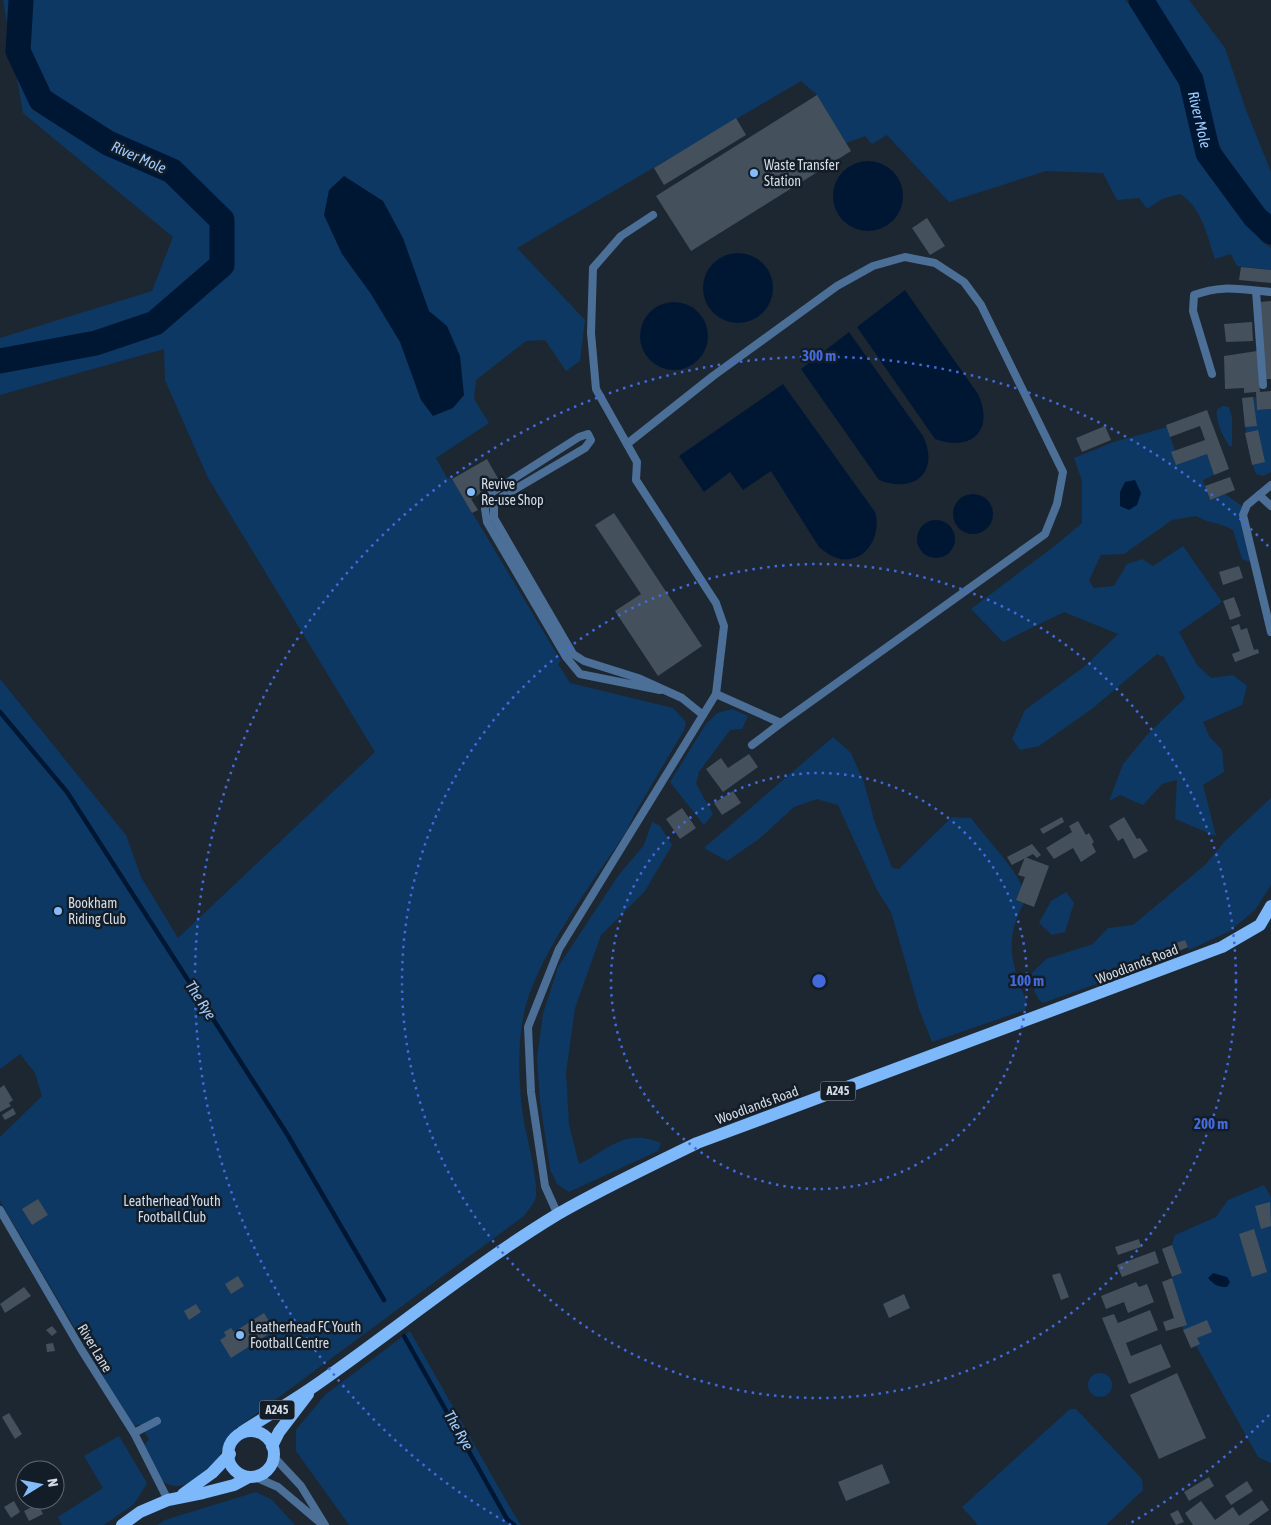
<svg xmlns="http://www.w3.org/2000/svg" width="1271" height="1525" font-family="'Asap Condensed',sans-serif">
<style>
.green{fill:#0d3863}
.water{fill:#001734}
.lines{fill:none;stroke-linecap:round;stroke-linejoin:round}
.stream{stroke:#001734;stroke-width:4.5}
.river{stroke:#001734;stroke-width:25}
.building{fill:#45505d}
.lane{stroke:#4c6f98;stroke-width:8}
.primary{stroke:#7db8fb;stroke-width:12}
.ring{fill:none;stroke:#426ada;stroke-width:2.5;stroke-dasharray:2.5 5}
.poi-dot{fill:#84bcfb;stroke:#131d28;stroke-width:2}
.labels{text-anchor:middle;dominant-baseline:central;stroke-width:5;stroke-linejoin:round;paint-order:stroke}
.shield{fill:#131d28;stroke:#9aa2ab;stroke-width:1}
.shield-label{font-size:12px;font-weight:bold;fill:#d4dbe3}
.poi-label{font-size:14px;fill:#d4dbe3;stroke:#131d28;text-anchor:start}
.street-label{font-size:14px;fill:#d4dbe3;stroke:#131d28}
.park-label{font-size:14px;fill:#cfddee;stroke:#131d28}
.water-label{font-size:15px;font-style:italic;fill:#a1cbfd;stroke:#131d28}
.centre{fill:#426ada;stroke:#131d28;stroke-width:2.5}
.ring-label{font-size:15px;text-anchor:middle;font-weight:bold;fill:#426ada;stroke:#131d28;stroke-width:5;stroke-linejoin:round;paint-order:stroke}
</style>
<rect width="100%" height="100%" fill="#1d2732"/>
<g class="green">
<path d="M3,0H1125L1156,33L1183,80L1200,149L1261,241L1271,248V270L1237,266L1231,254L1215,259C1207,236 1202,207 1180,194L1162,199L1147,209L1139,198L1117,200L1103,173L1046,171L949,202L887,135L872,144L865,136L846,143L817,95L801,81L517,248L585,320L580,361L566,371L545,340L526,341L476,380L474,399L489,423L436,458L447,478L452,479L561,661L558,664L570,683L673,708L686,722L684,730L635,813L627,830C593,883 534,958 523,1019C517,1047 519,1093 524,1122C527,1138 540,1186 535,1200C532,1206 527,1211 524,1216L233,1431C223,1442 222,1454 215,1466C212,1472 202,1476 196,1479C165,1499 152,1472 144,1445L149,1439L139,1424L133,1427L0,1201V1137L42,1096L35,1073L20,1054L0,1069V679L126,835L141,877L178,938L375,752L208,478L165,380L164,349L0,395V338L152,291L173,237L23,113Z"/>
<path d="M1149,0H1189L1225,48L1246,110L1271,172V218C1247,196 1227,166 1216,136C1207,110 1204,83 1192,59C1181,38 1164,18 1149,0Z"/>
<path d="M1256,397L1257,410L1271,409V472L1263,476L1256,474C1247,450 1245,424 1242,398Z"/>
<path d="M1223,406L1229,407L1232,417V446H1229C1223,436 1215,422 1217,409Z"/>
<path d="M1167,427L1175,451L1207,454L1214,475L1203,480L1209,499L1225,494L1242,506L1241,519L1250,557L1249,562L1242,559L1233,530C1221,523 1208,523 1196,516L1172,520L1124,554L1101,555L1089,580L1094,588L1114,586L1127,564L1142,559L1153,566L1183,546L1222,602L1179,632L1197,665L1211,678L1233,675L1247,686L1242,705L1203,722L1209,736L1222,750L1224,772L1203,785L1216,836L1175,819L1177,780L1162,784L1143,805L1120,795L1109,801L1123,764L1147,735L1185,698L1164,657L1157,654L1093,708L1039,746L1020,750L1012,739L1025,710L1085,666L1118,634L1064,612L1003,642L971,609L1056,545L1082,523V481L1074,458L1114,442Z"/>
<path d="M732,709L748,716L742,729L730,730L699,772L696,784L713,814L704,825L670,782L706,724L717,713Z"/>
<path d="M833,737L851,753L864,782L874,820L892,868L899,869L952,817L971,818C986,838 1012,865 1022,886L1016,900L1024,903C1003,941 1012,966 1027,1003L1025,1010L932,1042L919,1009L891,912L877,890L838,805L817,799L794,807L759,839L727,861L704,848Z"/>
<path d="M1271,798V885L1255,910L1230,931L1189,950L1185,940L1176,944L1180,954L1043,1003C1033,996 1033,985 1032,973L1046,959L1093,944L1108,928L1133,925L1205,865L1225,841Z"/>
<path d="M652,822L660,826L672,845L645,891L601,935L575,1008L566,1072L569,1125L579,1164C612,1148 623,1128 661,1143L658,1151L569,1192L557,1184L550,1169L540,1101L537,1058L543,1014L558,967L618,876L644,845Z"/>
<path d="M1066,892L1074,903L1065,932L1052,935L1039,923L1051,901Z"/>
<path d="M1264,1185L1271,1197V1463L1258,1457L1199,1351L1196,1346L1191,1348L1182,1326L1172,1278L1182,1273L1172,1245L1175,1235L1216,1217L1228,1200Z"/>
<path d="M410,1331L512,1511L521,1525H349L296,1451V1430L325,1395Z"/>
<circle cx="1100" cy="1385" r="12"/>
<path d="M1070,1409H1076L1142,1479L1143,1490L1106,1525H978L962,1507Z"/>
<path d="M119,1436L147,1483L134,1504L104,1525H62L58,1517L103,1488L84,1456Z"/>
<path d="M256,1492L272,1500L295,1525H157L165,1520Z"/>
</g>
<g class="water">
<circle cx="868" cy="196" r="35"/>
<path d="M344,176L383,201L403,238L429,311L447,326L460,356L464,395L453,408L433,416L421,400L400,342L371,294L342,254L324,215L329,190Z"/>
<circle cx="738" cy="288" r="35"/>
<path d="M905,290L978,394C995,431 971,452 935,439L857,327Z"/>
<circle cx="674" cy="336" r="34"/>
<path d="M849,332L923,436C940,472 915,494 879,480L801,369Z"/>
<path d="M783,384L875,512C882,534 867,564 840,559C832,557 825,552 819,547L771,471L743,490L730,472L704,492L679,456Z"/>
<path d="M1135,480L1141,493L1137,505L1129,510L1120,506V492L1125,482Z"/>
<circle cx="973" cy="514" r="20"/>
<circle cx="936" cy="539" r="19"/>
<path d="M1213,1273L1227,1277L1230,1282L1227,1287C1218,1287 1214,1285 1208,1278Z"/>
</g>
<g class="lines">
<g class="stream">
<path d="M0,712L67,792L287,1134L384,1300"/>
<path d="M404,1336L507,1519L514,1525"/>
</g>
<g class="river">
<path id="s1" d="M1141,0L1191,80L1208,153L1255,217L1271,232"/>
<path d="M0,361L96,343L155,323L222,265V220L172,171L108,143L41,100L18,51L21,0"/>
</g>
</g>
<g class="building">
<path d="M817,95L851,151L691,251L656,196Z"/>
<path d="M736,118L746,135L664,185L654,168Z"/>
<path d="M927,218L945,246L930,255L912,228Z"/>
<path d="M1241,267L1271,270V283L1239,280Z"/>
<path d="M1271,301V379H1266L1260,302Z"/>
<path d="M1252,322L1253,341L1226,342L1224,324Z"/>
<path d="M1257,351L1260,392L1271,391V409L1257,410L1256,392L1244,393V388L1225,389L1224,356Z"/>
<path d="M1253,397L1257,426L1245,427L1242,398Z"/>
<path d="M1207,410L1229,469L1214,475L1207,454L1176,465L1171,452L1205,440L1200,426L1170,437L1166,425Z"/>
<path d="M1105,426L1111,440L1082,452L1076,438Z"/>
<path d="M1258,430L1265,462L1252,465L1245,433Z"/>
<path d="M487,459L500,482L471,499L478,510L472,513L452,479Z"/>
<path d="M1230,477L1235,490L1210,500L1205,486Z"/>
<path d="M614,513L702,646L658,676L615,611L641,594L595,525Z"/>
<path d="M1239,566L1243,578L1223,585L1219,572Z"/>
<path d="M1234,597L1241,616L1230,620L1223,601Z"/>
<path d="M1239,624L1241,630L1247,628L1254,650L1258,649L1259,653L1235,662L1232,654L1240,651L1231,627Z"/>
<path d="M749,754L758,767L723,792L706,769L721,758L728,768Z"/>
<path d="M733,791L741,803L722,815L714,803Z"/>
<path d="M682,808L696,828L680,839L666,819Z"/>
<path d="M1062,817L1064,822L1043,834L1040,829Z"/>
<path d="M1124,817L1137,839L1140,838L1148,851L1134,859L1123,838L1118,841L1109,826Z"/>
<path d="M1078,821L1086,835L1089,833L1094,842L1092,844L1096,852L1081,862L1073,848L1054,859L1046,848L1072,832L1069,826Z"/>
<path d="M1032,844L1041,855L1037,858L1033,854L1012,865L1007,857Z"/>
<path d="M1025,857L1049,866L1034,907L1016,900L1025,877L1018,875Z"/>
<path d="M1185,940L1188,947L1179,951L1176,943Z"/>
<path d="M4,1085L13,1100L9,1103L11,1106L0,1112V1088Z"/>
<path d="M13,1108L16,1114L5,1120L2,1115Z"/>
<path d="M38,1199L48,1215L32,1225L22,1209Z"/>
<path d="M1270,1202L1271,1226L1261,1229L1255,1206Z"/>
<path d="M1254,1229L1267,1272L1252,1277L1239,1234Z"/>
<path d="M1139,1239L1141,1247L1118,1255L1115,1247Z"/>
<path d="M1172,1245L1182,1273L1172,1277L1162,1249Z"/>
<path d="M1155,1251L1159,1263L1122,1277L1117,1265Z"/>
<path d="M1060,1273L1069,1297L1061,1300L1052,1275Z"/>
<path d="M238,1276L244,1286L231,1294L225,1284Z"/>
<path d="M1172,1278L1187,1325L1166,1331L1163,1322L1174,1318L1162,1282Z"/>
<path d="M1136,1282L1139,1287L1147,1284L1154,1302L1128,1313L1124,1302L1106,1309L1101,1296Z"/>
<path d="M24,1287L31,1296L5,1313L0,1304Z"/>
<path d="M904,1294L910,1308L889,1318L883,1304Z"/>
<path d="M196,1304L201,1312L189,1320L184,1311Z"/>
<path d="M1150,1310L1158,1330L1126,1343L1131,1356L1161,1344L1171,1367L1129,1384L1102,1318L1114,1314L1118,1323Z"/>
<path d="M264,1313L275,1330L231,1358L220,1340L226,1336L224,1332L231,1328L234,1332Z"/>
<path d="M1207,1320L1212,1332L1197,1338L1200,1344L1191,1348L1183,1330Z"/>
<path d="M52,1326L57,1332L52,1336L46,1330Z"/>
<path d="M53,1343L55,1351L47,1352L46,1344Z"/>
<path d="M1177,1373L1206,1438L1159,1459L1130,1395Z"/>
<path d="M9,1413L22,1434L15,1439L2,1417Z"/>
<path d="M882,1464L890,1483L846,1501L838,1482Z"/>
<path d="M1209,1477L1214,1486L1189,1501L1184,1492Z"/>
<path d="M1247,1481L1253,1491L1231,1505L1225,1496Z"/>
<path d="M1262,1500L1269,1510L1248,1525H1193L1185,1513L1201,1501L1215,1520L1233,1507L1239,1516Z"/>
<path d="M14,1501L20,1512L11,1518L4,1507Z"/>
<path d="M38,1504L43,1514L29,1521L24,1511Z"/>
<path d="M1178,1510L1184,1522L1176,1525L1170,1514Z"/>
</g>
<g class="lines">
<g class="lane">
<path d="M1256,291L1263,385"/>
<path d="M1212,374L1193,311L1194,295C1223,284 1242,290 1271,292"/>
<path d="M627,444L713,376L837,286L873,266L905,257L935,263L964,282L981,305L1063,472L1057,504L1045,534L781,723L716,694"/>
<path d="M1271,485L1247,505L1243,515L1271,632"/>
<path d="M1259,495L1271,506"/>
<path d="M660,690L580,674L566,657L487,522L485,509L491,493L579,437L588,434L591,440L585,448L502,497L494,506V518L573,654L584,661L638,678L682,698L703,715"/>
<path d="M752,745L781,723"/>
<path d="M0,1210L81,1349L134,1433L168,1500"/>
<path d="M558,1215L545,1186L531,1092L528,1027L559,949L716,694L724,626L716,603L636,480L637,462L596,389L591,333L593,268L621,236L653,215"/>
<path d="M134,1433L157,1421"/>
<path d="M273,1456L301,1486L325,1525"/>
<path d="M255,1477L278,1487L323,1525"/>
</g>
<g class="primary">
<circle cx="251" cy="1454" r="23"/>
<path d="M242,1432C265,1417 290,1403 313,1387C395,1330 472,1266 558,1214C603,1188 650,1166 697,1143L1222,947L1260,925L1271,906"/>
<path d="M272,1446L279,1432L308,1394"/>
<path d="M183,1494L212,1473L230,1454"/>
<path d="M122,1525L140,1512L168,1500L203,1493L234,1485L249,1477"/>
</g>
</g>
<g class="ring">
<circle cx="819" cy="981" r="208"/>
<circle cx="819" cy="981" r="417"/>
<path d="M1269 1415A625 625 0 0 1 1127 1525M511 1525A625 625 0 1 1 1269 547"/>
</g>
<g class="poi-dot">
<circle cx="754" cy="173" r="5"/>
<circle cx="471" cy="492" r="5"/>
<circle cx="58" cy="911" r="5"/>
<circle cx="240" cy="1335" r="5"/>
</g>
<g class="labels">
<g class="shield">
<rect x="820.5" y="1081.5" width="35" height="19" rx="4"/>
<rect x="259.5" y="1400.5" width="35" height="19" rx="4"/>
</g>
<g class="shield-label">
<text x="838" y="1091">A245</text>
<text x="277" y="1410">A245</text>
</g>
<g class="poi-label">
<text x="764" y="165">Waste Transfer<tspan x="764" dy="16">Station</tspan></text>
<text x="481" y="484">Revive<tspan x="481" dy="16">Re-use Shop</tspan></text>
<text x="68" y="903">Bookham<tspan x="68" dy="16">Riding Club</tspan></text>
<text x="250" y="1327">Leatherhead FC Youth<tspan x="250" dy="16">Football Centre</tspan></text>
</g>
<g class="street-label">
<text transform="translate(1137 964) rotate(-21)">Woodlands Road</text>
<text transform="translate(757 1105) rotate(-20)">Woodlands Road</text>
<text transform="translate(95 1348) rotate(59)">River Lane</text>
</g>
<g class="park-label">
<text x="172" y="1201">Leatherhead Youth<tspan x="172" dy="16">Football Club</tspan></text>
</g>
<g class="water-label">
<text stroke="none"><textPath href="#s1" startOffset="135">River Mole</textPath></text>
<text transform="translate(139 157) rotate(24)">River Mole</text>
<text transform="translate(201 1000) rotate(57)">The Rye</text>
<text transform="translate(459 1430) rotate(60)">The Rye</text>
</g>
</g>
<circle cx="819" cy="981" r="8" class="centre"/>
<g class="ring-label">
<text x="819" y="361">300 m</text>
<text x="1027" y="986">100 m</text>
<text x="1211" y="1129">200 m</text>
</g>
<g transform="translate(40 1485) rotate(80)"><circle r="24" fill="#131d28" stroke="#606973"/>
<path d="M0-4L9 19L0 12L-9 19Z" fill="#84bcfb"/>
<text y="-8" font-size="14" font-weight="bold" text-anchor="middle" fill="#d4dbe3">N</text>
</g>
</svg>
